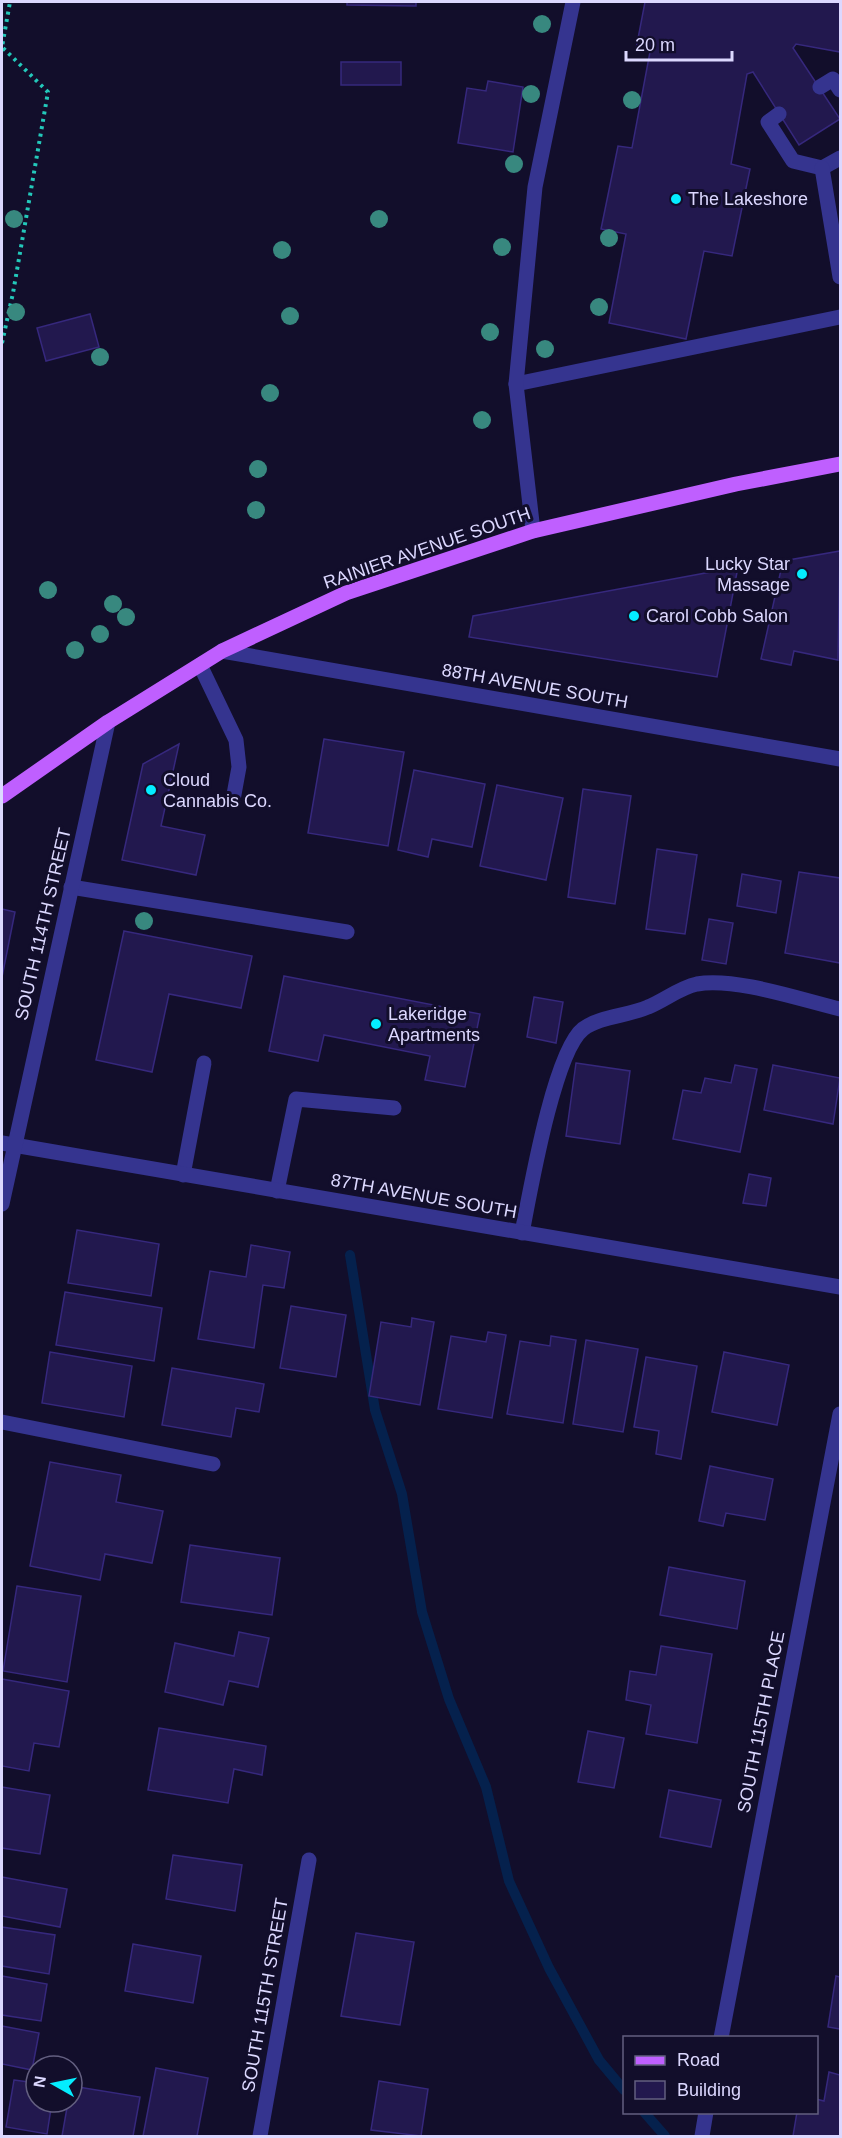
<svg xmlns="http://www.w3.org/2000/svg" width="842" height="2138" font-family="Helvetica,sans-serif">
<style>
.lines{fill:none;stroke-linecap:round;stroke-linejoin:round}
.stream{stroke:#05214d;stroke-width:10}
.building{fill:#22184e;stroke:#36287d;stroke-width:1.5}
.path{stroke:#23c8ba;stroke-width:4;stroke-dasharray:3 4.5;stroke-linecap:butt}
.lane{stroke:#35348f;stroke-width:15}
.street{stroke:#35348f;stroke-width:15}
.primary{stroke:#bf5fff;stroke-width:15}
.tree{fill:#38887f}
.poi-dot{fill:#04edff;stroke:#120e2b;stroke-width:2}
.labels{text-anchor:middle;dominant-baseline:central;stroke-width:6;stroke-linejoin:round;paint-order:stroke}
.poi-label{font-size:18px;fill:#dcd8ff;stroke:#120e2b;text-anchor:start}
.street-label{font-size:18px;fill:#dcd8ff;stroke:#120e2b}
</style>
<rect width="100%" height="100%" fill="#120e2b"/>
<g class="lines">
<g class="stream">
<path d="M350,1255L375,1410L402,1494L422,1612L449,1699L486,1787L509,1881L549,1968L599,2060L624,2090"/>
<path d="M644,2112L665,2136"/>
</g>
</g>
<g class="building">
<path d="M347,2H416V6L347,5Z"/>
<path d="M645,2H840V52L796,44L793,48L840,119L799,145L753,72L747,74L731,164L750,169L732,256L704,251L686,339L609,323L626,234L601,229L618,146L632,148L650,52L636,49Z"/>
<rect x="341" y="62" width="60" height="23"/>
<path d="M488,81L523,87L513,152L458,143L467,88L486,91Z"/>
<path d="M90,314L99,347L46,361L37,328Z"/>
<path d="M840,551L838,660L794,651L791,665L761,659L783,561Z"/>
<path d="M738,567L717,677L469,637L473,616Z"/>
<path d="M324,739L404,752L388,846L308,833Z"/>
<path d="M179,744L161,826L205,835L196,875L122,860L143,764Z"/>
<path d="M414,770L485,784L472,847L432,839L428,857L398,850Z"/>
<path d="M497,785L563,798L546,880L480,866Z"/>
<path d="M583,789L631,796L615,904L568,897Z"/>
<path d="M657,849L697,855L685,934L646,929Z"/>
<path d="M799,872L840,878V963L785,953Z"/>
<path d="M742,874L781,881L776,913L737,906Z"/>
<path d="M2,909L15,912L2,977Z"/>
<path d="M709,919L733,923L726,964L702,960Z"/>
<path d="M124,931L252,956L241,1008L169,994L152,1072L96,1060Z"/>
<path d="M284,976L480,1014L465,1087L425,1080L430,1056L324,1035L318,1061L269,1051Z"/>
<path d="M534,997L563,1002L556,1043L527,1037Z"/>
<path d="M576,1063L630,1071L620,1144L566,1136Z"/>
<path d="M735,1065L757,1069L740,1152L673,1139L683,1090L701,1093L705,1078L731,1083Z"/>
<path d="M773,1065L840,1078L833,1124L764,1110Z"/>
<path d="M749,1174L771,1178L766,1206L743,1203Z"/>
<path d="M77,1230L159,1244L151,1296L68,1283Z"/>
<path d="M251,1245L290,1252L284,1288L263,1285L254,1348L198,1339L210,1271L246,1277Z"/>
<path d="M65,1292L162,1308L154,1361L56,1345Z"/>
<path d="M291,1306L346,1315L336,1377L280,1368Z"/>
<path d="M412,1318L434,1322L420,1405L369,1396L381,1322L411,1327Z"/>
<path d="M488,1332L506,1335L492,1418L438,1409L451,1336L486,1342Z"/>
<path d="M551,1336L576,1340L563,1423L507,1414L520,1341L550,1346Z"/>
<path d="M586,1340L638,1349L623,1432L573,1424Z"/>
<path d="M50,1352L132,1366L124,1417L42,1403Z"/>
<path d="M724,1352L789,1365L777,1425L712,1412Z"/>
<path d="M646,1357L697,1366L681,1459L656,1454L659,1431L634,1427Z"/>
<path d="M172,1368L264,1384L259,1412L236,1408L231,1437L162,1425Z"/>
<path d="M50,1462L121,1475L116,1502L163,1511L152,1563L105,1554L100,1580L30,1566Z"/>
<path d="M710,1466L773,1479L765,1520L726,1513L723,1526L699,1521Z"/>
<path d="M190,1545L280,1558L272,1615L181,1602Z"/>
<path d="M669,1567L745,1581L737,1629L660,1615Z"/>
<path d="M17,1586L81,1596L67,1682L3,1671Z"/>
<path d="M239,1632L269,1638L258,1687L229,1681L223,1705L165,1692L175,1643L234,1656Z"/>
<path d="M661,1646L712,1654L697,1743L646,1734L651,1705L626,1700L630,1671L656,1675Z"/>
<path d="M2,1679L69,1691L59,1747L34,1743L29,1771L2,1766Z"/>
<path d="M159,1728L266,1746L262,1775L234,1769L228,1803L148,1790Z"/>
<path d="M588,1731L624,1738L614,1788L578,1782Z"/>
<path d="M2,1787L50,1795L40,1854L2,1848Z"/>
<path d="M669,1790L721,1800L711,1847L660,1837Z"/>
<path d="M173,1855L242,1865L235,1911L166,1899Z"/>
<path d="M2,1877L67,1889L60,1927L2,1916Z"/>
<path d="M2,1927L55,1935L49,1974L2,1966Z"/>
<path d="M356,1933L414,1942L400,2025L341,2016Z"/>
<path d="M133,1944L201,1956L193,2003L125,1991Z"/>
<path d="M2,1976L47,1984L41,2021L2,2015Z"/>
<path d="M836,1976L840,1977V2029L828,2027Z"/>
<path d="M2,2026L39,2033L32,2070L2,2064Z"/>
<path d="M156,2068L208,2078L197,2136H143Z"/>
<path d="M829,2072L840,2075V2136H793L797,2112H816V2099L824,2101Z"/>
<path d="M14,2080L36,2083V2102H52L47,2134L6,2127Z"/>
<path d="M379,2081L428,2089L421,2136L371,2130Z"/>
<path d="M72,2086L140,2097L133,2136H62L68,2102H72Z"/>
</g>
<g class="lines">
<path class="path" d="M2,343L13,293L48,92L2,47L10,2"/>
<g class="lane">
<path d="M820,87L833,79L840,90"/>
<path d="M779,114L768,122L793,161L822,168L840,158"/>
<path d="M822,168L840,277"/>
<path d="M516,384L840,317"/>
<path d="M533,531L516,384L535,187L573,2"/>
<path d="M200,665L236,740L239,767L233,800"/>
<path d="M71,887L347,932"/>
<path d="M183,1175L204,1063"/>
<path d="M277,1191L296,1099L394,1108"/>
<path d="M522,1233C530,1192 554,1052 583,1029C600,1016 628,1016 648,1007C665,1000 679,988 697,984C735,977 802,1000 840,1009"/>
<path d="M2,1422L213,1464"/>
</g>
<g class="street">
<path d="M222,651L840,759"/>
<path d="M2,1143L840,1287"/>
<path d="M2,1204L108,722"/>
<path d="M721,2038L840,1414"/>
<path d="M260,2136L309,1860"/>
<path d="M702,2136L706,2112"/>
</g>
<path class="primary" d="M2,796L108,722L222,651L346,593L533,531L736,484L840,464"/>
</g>
<g class="tree">
<circle cx="542" cy="24" r="9"/>
<circle cx="531" cy="94" r="9"/>
<circle cx="632" cy="100" r="9"/>
<circle cx="514" cy="164" r="9"/>
<circle cx="14" cy="219" r="9"/>
<circle cx="379" cy="219" r="9"/>
<circle cx="609" cy="238" r="9"/>
<circle cx="502" cy="247" r="9"/>
<circle cx="282" cy="250" r="9"/>
<circle cx="599" cy="307" r="9"/>
<circle cx="16" cy="312" r="9"/>
<circle cx="290" cy="316" r="9"/>
<circle cx="490" cy="332" r="9"/>
<circle cx="545" cy="349" r="9"/>
<circle cx="100" cy="357" r="9"/>
<circle cx="270" cy="393" r="9"/>
<circle cx="482" cy="420" r="9"/>
<circle cx="258" cy="469" r="9"/>
<circle cx="256" cy="510" r="9"/>
<circle cx="48" cy="590" r="9"/>
<circle cx="113" cy="604" r="9"/>
<circle cx="126" cy="617" r="9"/>
<circle cx="100" cy="634" r="9"/>
<circle cx="75" cy="650" r="9"/>
<circle cx="144" cy="921" r="9"/>
</g>
<g class="poi-dot">
<circle cx="676" cy="199" r="6"/>
<circle cx="802" cy="574" r="6"/>
<circle cx="634" cy="616" r="6"/>
<circle cx="151" cy="790" r="6"/>
<circle cx="376" cy="1024" r="6"/>
</g>
<g class="labels">
<g class="poi-label">
<text x="688" y="199">The Lakeshore</text>
<text x="790" y="564" text-anchor="end">Lucky Star<tspan x="790" dy="21">Massage</tspan></text>
<text x="646" y="616">Carol Cobb Salon</text>
<text x="163" y="780">Cloud<tspan x="163" dy="21">Cannabis Co.</tspan></text>
<text x="388" y="1014">Lakeridge<tspan x="388" dy="21">Apartments</tspan></text>
</g>
<g class="street-label">
<text transform="translate(427 548) rotate(-19)">RAINIER AVENUE SOUTH</text>
<text transform="translate(535 686) rotate(10)">88TH AVENUE SOUTH</text>
<text transform="translate(43 924) rotate(-77)">SOUTH 114TH STREET</text>
<text transform="translate(424 1196) rotate(10)">87TH AVENUE SOUTH</text>
<text transform="translate(761 1722) rotate(-79)">SOUTH 115TH PLACE</text>
<text transform="translate(265 1995) rotate(-80)">SOUTH 115TH STREET</text>
</g>
</g>
<rect width="842" height="2138" fill="none" stroke="#dcd8ff" stroke-width="6"/>
<rect x="623" y="2036" width="195" height="78" fill="#120e2b" stroke="#635f80" stroke-width="1.5"/>
<rect x="635" y="2056" width="30" height="9" fill="#bf5fff" stroke="#635f80" stroke-width="1.5"/>
<text x="677" y="2066" font-size="18" fill="#dcd8ff">Road</text>
<rect x="635" y="2081" width="30" height="18" fill="#22184e" stroke="#635f80" stroke-width="1.5"/>
<text x="677" y="2096" font-size="18" fill="#dcd8ff">Building</text>
<g transform="translate(54 2084) rotate(279)"><circle r="28" fill="#120e2b" stroke="#635f80" stroke-width="1.5"/>
<path d="M0-4.5L10 22L0 15L-10 22Z" fill="#04edff"/>
<text y="-9" font-size="16" font-weight="bold" text-anchor="middle" fill="#dcd8ff">N</text>
</g>
<path d="M626 51v9h106v-9" fill="none" stroke="#dcd8ff" stroke-width="3"/>
<text x="635" y="51" font-size="18" fill="#dcd8ff" stroke="#120e2b" stroke-width="4.5" paint-order="stroke">20 m</text>
</svg>
